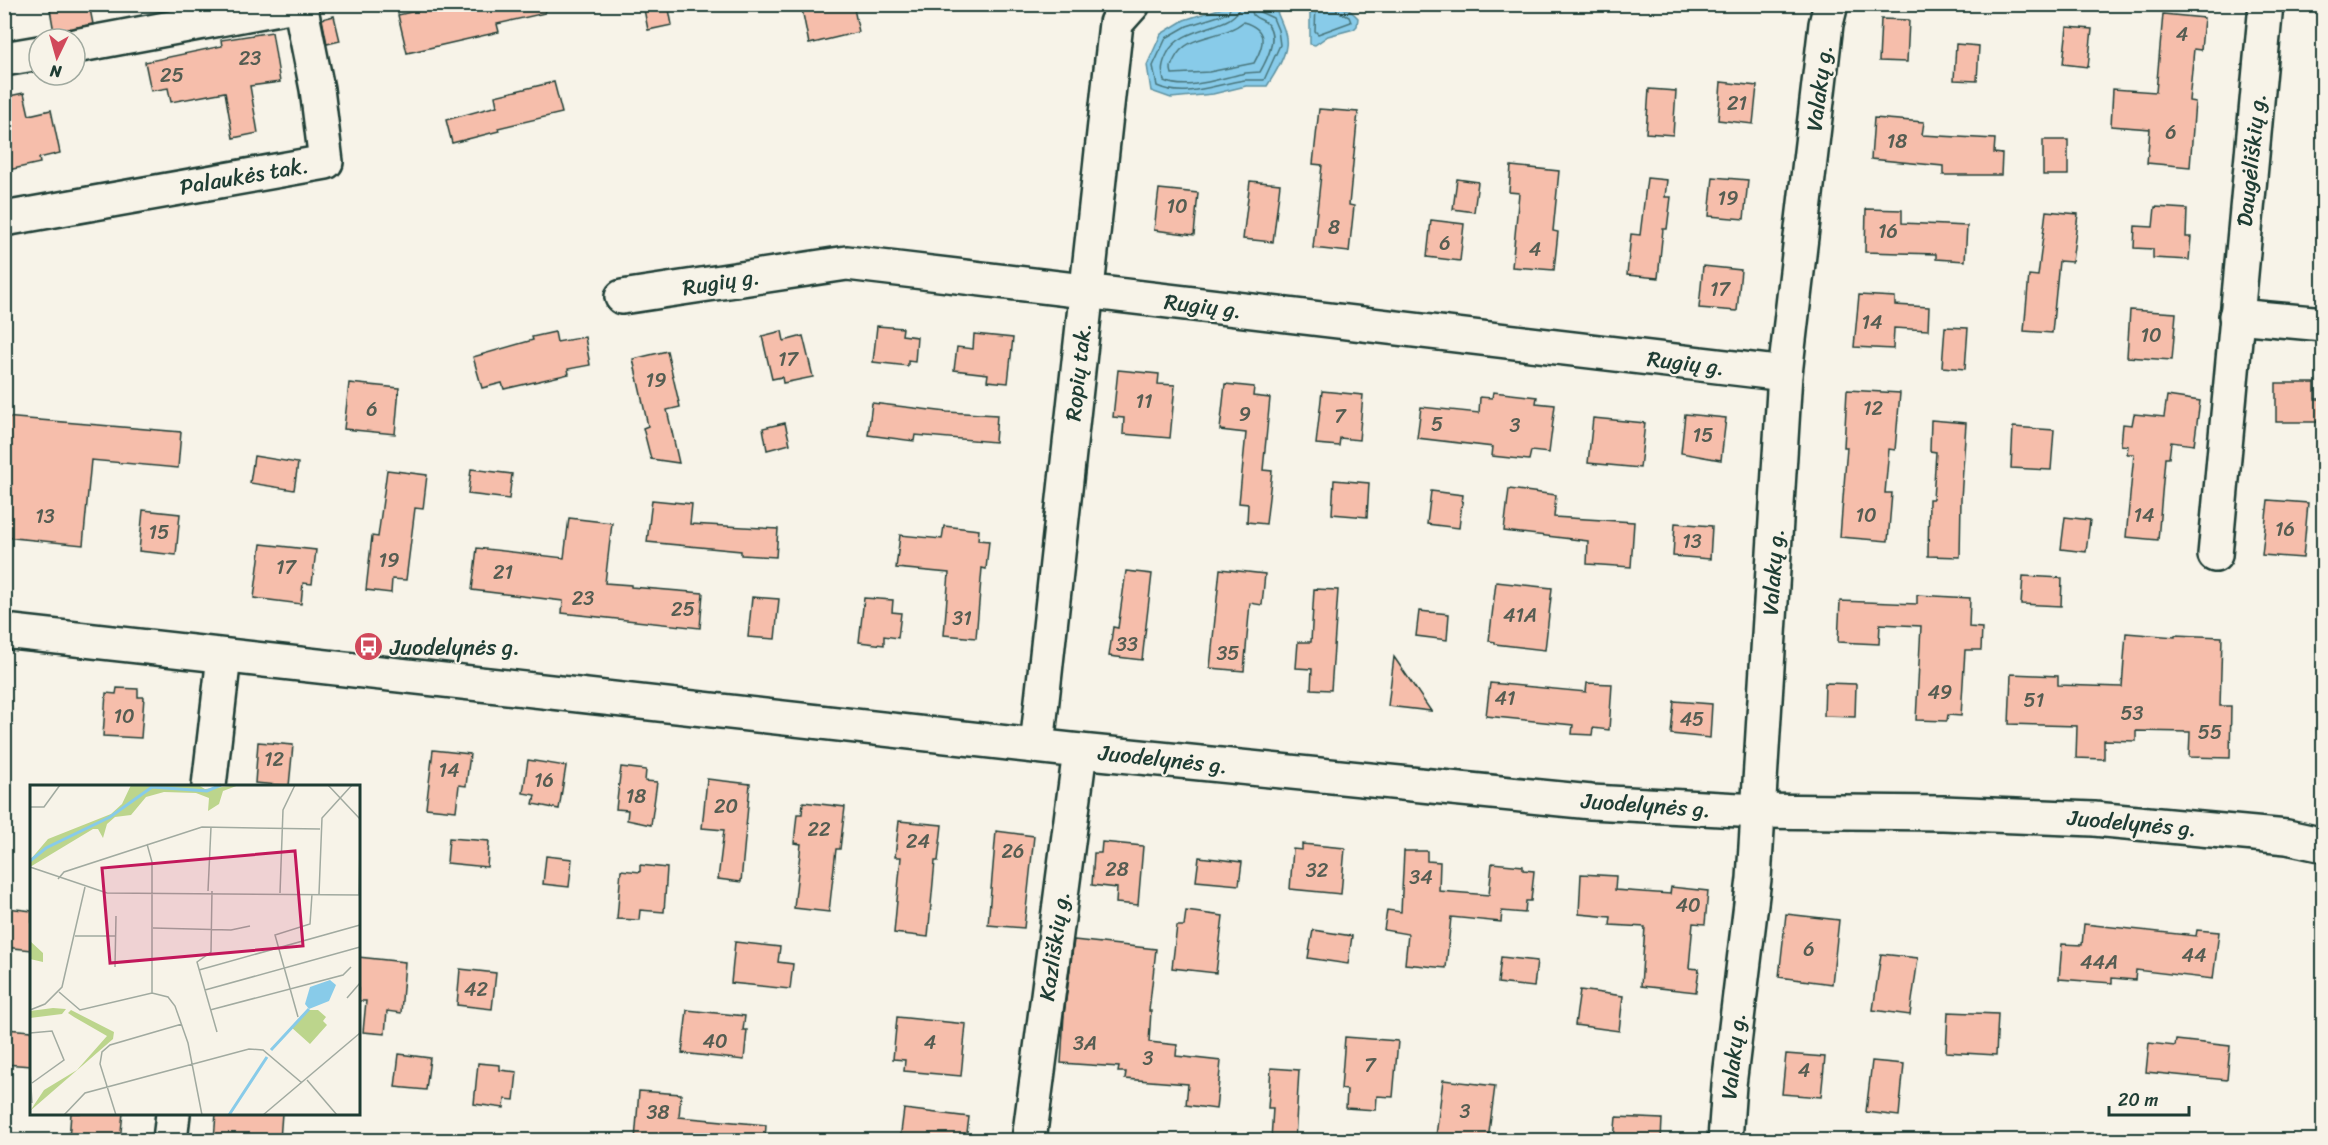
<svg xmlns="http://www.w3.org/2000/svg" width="2328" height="1145" font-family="Sriracha,sans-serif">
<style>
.water{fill:#88cbe9;stroke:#5e92a1;stroke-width:1.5}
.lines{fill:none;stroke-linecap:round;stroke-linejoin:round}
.shore{stroke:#49767c;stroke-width:1.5}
.building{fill:#f6beab;stroke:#1f3d34;stroke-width:1.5}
.minor-casing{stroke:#1f3d34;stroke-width:38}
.minor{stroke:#f7f3e8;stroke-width:33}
.labels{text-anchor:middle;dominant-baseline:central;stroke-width:4.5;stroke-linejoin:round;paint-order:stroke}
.number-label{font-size:20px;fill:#555d52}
.street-label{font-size:22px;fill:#1f3d34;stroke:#f7f3e8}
.poi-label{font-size:22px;fill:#1f3d34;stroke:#f7f3e8;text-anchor:start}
.inset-river{fill:none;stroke:#88cbe9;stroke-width:3}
.inset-road{fill:none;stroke:#a1aaa0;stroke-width:1.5}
.view{fill:#c2185b;fill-opacity:0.15;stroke:#c2185b;stroke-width:3}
.inset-edge{fill:none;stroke:#1f3d34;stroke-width:3}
</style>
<rect width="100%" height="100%" fill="#f7f3e8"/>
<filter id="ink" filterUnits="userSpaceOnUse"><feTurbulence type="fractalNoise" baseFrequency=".0167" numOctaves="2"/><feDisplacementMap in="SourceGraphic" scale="12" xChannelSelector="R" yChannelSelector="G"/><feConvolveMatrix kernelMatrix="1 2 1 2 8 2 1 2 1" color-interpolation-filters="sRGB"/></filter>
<g filter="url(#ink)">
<g class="water">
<path d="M1310,5C1327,3 1346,4 1358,18L1357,26L1354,29L1328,36L1315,45L1310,44Z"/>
<path d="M1225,7H1262L1277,12C1281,22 1288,35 1286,46C1285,57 1273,77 1267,86H1246L1213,94L1171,98L1151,91L1147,65L1161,34L1184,20Z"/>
</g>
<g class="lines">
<g class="shore">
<path d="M1232,4L1228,13L1187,26L1166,38L1153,66L1157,86C1186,99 1216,84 1245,80C1251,80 1258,80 1264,80L1280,45L1278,30L1273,18L1260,12L1257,4"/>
<path d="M1240,4C1238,31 1181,23 1167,54C1162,64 1161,70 1164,81C1187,91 1218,79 1241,74C1247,72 1254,73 1260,72C1267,60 1280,34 1265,22C1261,19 1257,19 1253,15L1250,4"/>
<path d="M1316,4L1315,31L1318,34L1351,22L1349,17L1337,11L1335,4"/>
<path d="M1243,22C1268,29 1265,44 1254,63L1209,72L1172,74C1170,68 1171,66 1174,60C1187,32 1222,40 1243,22Z"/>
</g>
</g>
<g class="building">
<path d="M49,4H89L93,24L54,32Z"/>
<path d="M418,4H544L545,13L497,24L499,32L407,53L398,15L420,10Z"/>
<path d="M643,4H668L672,25L648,30Z"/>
<path d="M801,4H853L859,32L809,44Z"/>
<path d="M2163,14L2204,18L2201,50L2194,49L2189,101L2195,102L2190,167L2147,163L2150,129L2111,126L2113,89L2156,92Z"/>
<path d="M334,16L340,41L327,44L322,19Z"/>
<path d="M1881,19L1909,20L1907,62L1879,61Z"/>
<path d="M2067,27L2092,29L2088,67L2063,64Z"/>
<path d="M272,32L280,82L250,86L258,133L233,138L225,92L171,102L168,88L151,91L145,62L222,46L221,40Z"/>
<path d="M1956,44L1979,46L1977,81L1954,80Z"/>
<path d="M554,82L562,113L498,128L499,131L452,143L446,120L497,106L495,96Z"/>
<path d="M1721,82L1757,86L1753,124L1718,120Z"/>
<path d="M1649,89L1676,91L1673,135L1646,133Z"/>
<path d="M24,93L29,115L51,110L60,153L39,158L40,163L4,171V97Z"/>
<path d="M1319,109L1358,112L1349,205L1354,206L1349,252L1313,248L1322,165L1313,164Z"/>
<path d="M1874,118L1924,122L1922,135L1995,139L1994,153L2002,154L2001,175H1943V166L1871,159Z"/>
<rect x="2043" y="140" width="25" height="35"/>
<path d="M1511,166L1559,171L1553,231L1558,232L1554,270L1512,267L1519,193L1509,192Z"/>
<path d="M1713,177L1748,180L1744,219L1709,216Z"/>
<path d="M1647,178L1667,180L1665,197H1671L1667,229H1663L1658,278L1627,275L1631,234L1640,235Z"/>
<path d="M1457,179L1478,182L1474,212L1453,209Z"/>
<path d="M1250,181L1280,184L1273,242L1243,239Z"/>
<path d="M1159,189L1198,193L1194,235L1154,230Z"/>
<path d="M2155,207L2187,209L2186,237H2191L2189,260L2153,258V249L2134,248L2135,226L2153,227Z"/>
<path d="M1866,209L1902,210V223L1967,226L1965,261L1936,259V254L1865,252Z"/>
<path d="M2046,211L2078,214L2072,262L2059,261L2052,333L2024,331L2029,275L2038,276Z"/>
<path d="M1431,220L1464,224L1460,261L1427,257Z"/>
<path d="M1703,266L1741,270L1737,311L1699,308Z"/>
<path d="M1859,295L1895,297V305L1929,307L1928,330L1894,328L1893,349L1854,347Z"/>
<path d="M2130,310L2176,313L2172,360L2127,357Z"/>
<path d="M877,326L903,328L902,335L917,337L915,362L908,361V366L873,362Z"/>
<path d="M1945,327L1968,328L1965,369L1942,367Z"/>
<path d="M782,331L784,341L803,336L813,377L783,383L782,377L772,379L762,336Z"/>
<path d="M555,332L557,342L585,337L590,365L568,369L569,374L504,389L502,383L482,388L473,357L533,340L532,337Z"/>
<path d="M974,334L1013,338L1008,383L987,381L988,374L954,370L957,347L973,349Z"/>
<path d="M667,351L680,407L667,410L679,463L651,459L643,428L648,426L633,359Z"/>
<path d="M1118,370L1159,374L1158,384L1175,385L1170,438L1123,434L1124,418L1113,417Z"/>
<path d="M349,383L399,388L395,434L344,429Z"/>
<path d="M2276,383H2315V399H2324V422H2276Z"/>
<path d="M1225,384L1254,387L1253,396L1270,398L1263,470L1272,471L1266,524L1247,522L1248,504L1239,503L1246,433L1220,430Z"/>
<path d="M1847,390L1900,393L1895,450L1889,449L1885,493H1892L1888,541L1840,537L1847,447H1844Z"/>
<path d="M1322,391L1363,395L1359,440L1340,438L1339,446L1316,444Z"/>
<path d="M1493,392L1537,397L1536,403L1555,405L1549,453L1531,451L1529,460L1492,456L1493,447L1417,438L1421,407L1479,413L1480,397L1492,398Z"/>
<path d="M2167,396L2200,401L2194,445L2171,442L2169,458H2165L2158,540L2126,537L2134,454H2127L2128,446L2121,445L2123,424L2132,425L2134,414L2164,417Z"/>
<path d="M872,403L947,412L997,415L995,442L915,435L914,441L868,435Z"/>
<path d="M1685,414L1726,418L1721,460L1681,453Z"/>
<path d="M4,417L181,432L178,468L91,460L83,545L4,537Z"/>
<path d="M1593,418L1645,423L1640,468L1588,463Z"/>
<path d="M1931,420L1966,423L1961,499L1960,557L1928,556L1929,499H1933L1936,452L1930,451Z"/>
<path d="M785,423L790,444L767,450L763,428Z"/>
<path d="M2013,427L2054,430L2051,470L2011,468Z"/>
<path d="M254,456L298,463L294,490L250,483Z"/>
<path d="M471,469L512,474L509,499L468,494Z"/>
<path d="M387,470L427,475L423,509L415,508L406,580L392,579L391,593L366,590L372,536L378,537Z"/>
<path d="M1334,480L1369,483L1367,517L1332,514Z"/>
<path d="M1509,489L1556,495L1554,517L1634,522L1631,567L1587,564L1588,541L1504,531Z"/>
<path d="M1431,491L1463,495L1459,528L1427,524Z"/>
<path d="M652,500L692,504L690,524L778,529L776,557L741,555V551L647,542Z"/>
<path d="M2268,500L2308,503L2303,558L2262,555Z"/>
<path d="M143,510L180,514L176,555L139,551Z"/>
<path d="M2065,517L2090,520L2086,552L2061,549Z"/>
<path d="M569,518L612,523L605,583L631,585V587L703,593L700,628L562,613L563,601L472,590L477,548L564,558Z"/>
<path d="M1675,523L1712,526L1710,559L1673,556Z"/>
<path d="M944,526L979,530L978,540L989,541L986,569L982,568L976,638L944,635L949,573L896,568L900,535L942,539Z"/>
<path d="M261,544L316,550L312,584L303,583L301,604L254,598Z"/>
<path d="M1220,569L1265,574L1262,605L1250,603L1244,671L1210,668Z"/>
<path d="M1126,571L1152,574L1142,660L1109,656L1113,627L1118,628Z"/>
<path d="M2023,576L2062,578L2061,606L2021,604Z"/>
<path d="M1496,582L1552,588L1545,650L1495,644V642L1489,641Z"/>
<path d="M1314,589L1338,590L1331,690L1311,689L1312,669L1296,668L1298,642H1311Z"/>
<path d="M1917,595L1970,598L1969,627L1982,628L1981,650H1965L1961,716L1948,715L1947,721L1916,720L1921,626L1880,624L1879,644L1838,642L1840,601L1917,604Z"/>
<path d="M752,597L779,599L775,639L748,637Z"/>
<path d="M864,598L893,600L892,612L901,613L898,638L884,636V645L859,642Z"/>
<path d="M1419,611L1449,614L1447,640L1416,636Z"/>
<path d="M2126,633L2175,637V635L2222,637L2220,706H2231L2230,758L2189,757L2190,732L2136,731V741L2104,740V759L2076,758L2077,726L2009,724L2011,674L2058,676V685L2122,687Z"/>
<path d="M1394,657L1431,711L1388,706Z"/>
<path d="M1490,683L1586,692L1587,683L1612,684L1609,730L1593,728L1592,735L1572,734L1573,725L1486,716Z"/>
<path d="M1825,683L1856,684L1855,717L1824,716Z"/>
<path d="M117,688L138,689V697H144L141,738L103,736L106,693L116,694Z"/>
<path d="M1674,701L1712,704L1710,738L1671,734Z"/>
<path d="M258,742L293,745L289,786L255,783Z"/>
<path d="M433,750L470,754L466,786L459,785L456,811L426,808Z"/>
<path d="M528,760L566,766L559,809L533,804L535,795L523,793Z"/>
<path d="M621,767L646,770L645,781L657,782L651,825L627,820L628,810L616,809Z"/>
<path d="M707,779L750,784L741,882L718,879L724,830L702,828Z"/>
<path d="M803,802L845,807L840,849H836L829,912L794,908L801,844L794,843L797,814H802Z"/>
<path d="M899,821L942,825L938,861H935L928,937L894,933L901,857H895Z"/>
<path d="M996,831L1034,836L1024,928L988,925Z"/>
<path d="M449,838L489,841L487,867L447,863Z"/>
<path d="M1102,842L1143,846L1138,905L1116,903L1117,888L1092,885L1094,853H1101Z"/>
<path d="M1302,844L1345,848L1341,894L1290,889L1293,849L1302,850Z"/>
<path d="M1404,851H1427V861L1440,862L1439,891L1489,895L1492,863L1523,866V870L1534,871L1531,901H1526L1525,913L1502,911L1501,922L1451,917L1446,968L1405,964L1408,934L1384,930L1387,910L1401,912Z"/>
<path d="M546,856L572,859L569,887L543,884Z"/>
<path d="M1199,857L1242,862L1239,885L1196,881Z"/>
<path d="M640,865L667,868L664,912L640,910L639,920L617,919L621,870L640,872Z"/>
<path d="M1581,874L1616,876L1615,890L1670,894L1671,887L1708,891L1705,924L1693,923L1689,968L1699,969L1696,992L1641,986L1645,927L1610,925L1611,917L1579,914Z"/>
<path d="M7,908L32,911V950L4,947Z"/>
<path d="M1186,911L1223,916L1216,973L1172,968L1177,926H1184Z"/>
<path d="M1786,914L1839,920L1832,984L1779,977Z"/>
<path d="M2084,924L2196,936L2197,930L2219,932L2213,979L2136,970L2135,980L2112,978V983L2059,979L2062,944L2082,945Z"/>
<path d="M1313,930L1352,936L1348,964L1308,958Z"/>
<path d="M1074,940L1156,949L1149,1011H1151L1149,1042L1177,1045L1176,1056L1221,1061L1216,1109L1186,1105L1188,1084L1125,1079L1126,1072H1118L1119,1067L1061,1063L1064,1015Z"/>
<path d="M735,942L780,947L778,962L793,964L790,989L731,983Z"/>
<path d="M1881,954L1918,958L1910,1015L1873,1010Z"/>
<path d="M358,957L405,962L401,1013L387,1011L385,1034L363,1032L366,1001H358Z"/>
<path d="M1501,957L1537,961L1534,987L1498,983Z"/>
<path d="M460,969L496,973L492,1009L457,1005Z"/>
<path d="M1580,990L1623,996L1619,1031L1575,1025Z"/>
<path d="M687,1010L745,1016L743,1030H747L744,1060L682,1053Z"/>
<path d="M1948,1012L1998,1014L1996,1055L1946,1052Z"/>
<path d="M897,1017L966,1024L961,1076L904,1071L905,1060L893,1059Z"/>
<path d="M4,1029L32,1031V1066L4,1064Z"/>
<path d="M1345,1037L1398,1041L1393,1097L1377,1096L1376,1110L1346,1108L1347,1090L1341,1089Z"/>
<path d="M2176,1040L2230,1046L2227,1080L2146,1072L2149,1043L2175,1046Z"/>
<path d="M399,1054L430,1058L426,1090L395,1087Z"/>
<path d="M1786,1054L1825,1057L1821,1097L1782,1094Z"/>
<path d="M1872,1061L1904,1064L1899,1116L1866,1112Z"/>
<path d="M478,1063L500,1065V1070L517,1072L514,1100L505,1099L504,1108L474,1104Z"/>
<path d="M1271,1068L1299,1070L1295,1140H1271L1273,1108H1268Z"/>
<path d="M1443,1080L1495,1086L1488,1140L1436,1136Z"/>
<path d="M639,1091L681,1094L679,1117L766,1125L765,1140H635Z"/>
<path d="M904,1109L969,1117L966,1140H900Z"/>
<path d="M71,1113H123L120,1140H69Z"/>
<path d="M216,1113H282L280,1140H214Z"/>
<path d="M1616,1117L1662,1119L1661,1140H1614Z"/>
</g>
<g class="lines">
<defs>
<g id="minor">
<path d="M75,46L300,4"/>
<path d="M4,59L39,53"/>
<path d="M4,219L326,162L317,89L300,4"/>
<path d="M622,297L847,263L1785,374"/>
<path d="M2236,316L2324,324"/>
<path d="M2215,555L2266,4"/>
<path d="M4,631L1080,751L1591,802L1758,811L1943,813L2094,819L2287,837L2324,845"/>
<path d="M1037,746L1116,23L1133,4"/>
<path d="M209,786L224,656"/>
<path d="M170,1140L173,1114"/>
<path d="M1029,1140L1080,751"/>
<path d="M1725,1140L1729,1085L1754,879L1785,374L1826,24L1831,4"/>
</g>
</defs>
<use href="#minor" class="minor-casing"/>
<use href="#minor" class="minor"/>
</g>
</g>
<defs>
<symbol id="bus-disc" viewBox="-11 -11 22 22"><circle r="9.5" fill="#d1495b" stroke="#f7f3e8"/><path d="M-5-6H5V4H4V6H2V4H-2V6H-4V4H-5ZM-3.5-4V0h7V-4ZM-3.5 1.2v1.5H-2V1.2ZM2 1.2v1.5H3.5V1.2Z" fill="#fff"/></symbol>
</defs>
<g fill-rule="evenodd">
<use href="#bus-disc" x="352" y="630" width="33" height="33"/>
</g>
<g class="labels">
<g class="number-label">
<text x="2182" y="34">4</text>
<text x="250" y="58">23</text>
<text x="172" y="75">25</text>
<text x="1737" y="103">21</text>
<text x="2171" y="132">6</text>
<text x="1897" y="141">18</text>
<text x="1728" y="198">19</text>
<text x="1177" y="206">10</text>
<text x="1334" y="227">8</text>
<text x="1888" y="231">16</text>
<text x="1445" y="243">6</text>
<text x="1535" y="249">4</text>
<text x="1720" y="289">17</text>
<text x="1872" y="322">14</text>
<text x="2151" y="335">10</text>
<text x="788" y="359">17</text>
<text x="656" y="380">19</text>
<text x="1144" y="401">11</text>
<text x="1873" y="408">12</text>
<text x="372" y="409">6</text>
<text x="1245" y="414">9</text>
<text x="1340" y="416">7</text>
<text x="1437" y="424">5</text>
<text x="1515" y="425">3</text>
<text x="1703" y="435">15</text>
<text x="1866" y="515">10</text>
<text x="2144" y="515">14</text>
<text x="45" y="516">13</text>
<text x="2285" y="529">16</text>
<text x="159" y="532">15</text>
<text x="1692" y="541">13</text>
<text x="389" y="560">19</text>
<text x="286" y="567">17</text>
<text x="503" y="572">21</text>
<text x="583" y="598">23</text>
<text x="683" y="609">25</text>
<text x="1520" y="615">41A</text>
<text x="962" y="618">31</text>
<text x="1127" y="644">33</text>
<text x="1228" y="653">35</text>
<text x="1940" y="692">49</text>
<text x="1505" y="698">41</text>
<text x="2034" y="700">51</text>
<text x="2132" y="713">53</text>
<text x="124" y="716">10</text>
<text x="1692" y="719">45</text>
<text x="2210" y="732">55</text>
<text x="274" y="759">12</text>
<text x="449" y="770">14</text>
<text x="544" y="780">16</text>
<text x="636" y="796">18</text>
<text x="726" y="806">20</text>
<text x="819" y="829">22</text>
<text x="918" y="841">24</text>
<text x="1013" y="851">26</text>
<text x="1117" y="869">28</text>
<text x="1317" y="870">32</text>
<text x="1421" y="877">34</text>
<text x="1688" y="905">40</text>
<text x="1809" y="949">6</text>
<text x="2194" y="955">44</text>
<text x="2099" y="962">44A</text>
<text x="476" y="989">42</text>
<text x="715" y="1041">40</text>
<text x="930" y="1042">4</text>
<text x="1085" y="1043">3A</text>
<text x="1148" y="1058">3</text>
<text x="1370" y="1065">7</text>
<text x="1804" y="1070">4</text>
<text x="1465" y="1111">3</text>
<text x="658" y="1112">38</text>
</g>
<g class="street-label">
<text transform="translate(1819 88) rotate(-83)">Valakų g.</text>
<text transform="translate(2251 160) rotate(-84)">Daugėliškių g.</text>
<text transform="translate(244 176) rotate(-10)">Palaukės tak.</text>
<text transform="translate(721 282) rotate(-9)">Rugių g.</text>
<text transform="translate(1203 306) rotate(7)">Rugių g.</text>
<text transform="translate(1686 363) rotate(7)">Rugių g.</text>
<text transform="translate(1078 372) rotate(-84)">Ropių tak.</text>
<text transform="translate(1773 572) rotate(-86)">Valakų g.</text>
<text transform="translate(1163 759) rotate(6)">Juodelynės g.</text>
<text transform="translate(1646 805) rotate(4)">Juodelynės g.</text>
<text transform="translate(2132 823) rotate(5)">Juodelynės g.</text>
<text transform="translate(1054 946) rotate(-82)">Kazliškių g.</text>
<text transform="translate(1733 1056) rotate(-84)">Valakų g.</text>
</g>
<g class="poi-label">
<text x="390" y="647">Juodelynės g.</text>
</g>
</g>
<g transform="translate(30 785)">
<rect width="330" height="330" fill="#f7f3e8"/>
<path d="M101,0H168L175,4L209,0L193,6L189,19L178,26L179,13L166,8L134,7L116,12L101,30L85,32L77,39L73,53L68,44H63L0,82V75L18,54L81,29L92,19ZM0,156L13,168V177L0,174ZM23,223L36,224L32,229L0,233V226ZM41,225L84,247L83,254L0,326L14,305L47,285L77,251L44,232L38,228ZM277,225H288L296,232L293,236L297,240L280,259L261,242Z" fill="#bcd58c"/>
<path d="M300,195L306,200L299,216L279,224L275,219L280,202Z" fill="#88cbe9"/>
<path class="inset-river" d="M0,76L16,63L80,32L122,2L177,6L191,0M241,265L279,224M199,330L237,272"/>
<path class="inset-road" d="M298,0L330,34M0,22H14L30,0M117,59L122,77V208M0,82L77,108L330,110M28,94L34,87L172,42L290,44M178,106L181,42M182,106L181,167L167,177L187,247M250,108L253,25L265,0M289,109L292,33L322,0M329,110L330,61M123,143L201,145L220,141M45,151H86M85,182L86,131M169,185L330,140M175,205L330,162M29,207L50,225L122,208L138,212L145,221L158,258L172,330M317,213L330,198M0,225L15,219L32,202L55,102M180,225L313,190L321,182M268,232L245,150L280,139L282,109M0,248L22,246L34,275L2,298M0,286L2,318M277,295L307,330M34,330L55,308L219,264L233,265L272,298M86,330L70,279L72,267L80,260L152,239M233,330L330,248"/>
<path class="view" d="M265,66L273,161L80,178L72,83Z"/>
<rect width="330" height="330" class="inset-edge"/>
</g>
<rect width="2328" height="1145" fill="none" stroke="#f7f3e8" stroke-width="24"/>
<rect x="12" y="12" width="2304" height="1121" fill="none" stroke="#1f3d34" stroke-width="2" filter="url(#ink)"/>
<g transform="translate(57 57) rotate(185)"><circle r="28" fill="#f7f3e8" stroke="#a1aaa0" stroke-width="1.5"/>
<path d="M0-4.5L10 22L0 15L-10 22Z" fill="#d1495b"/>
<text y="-9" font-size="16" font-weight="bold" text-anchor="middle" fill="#1f3d34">N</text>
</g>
<path d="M2109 1106v9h80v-9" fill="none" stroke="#1f3d34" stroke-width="3"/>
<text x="2118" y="1106" font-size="18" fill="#1f3d34" stroke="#f7f3e8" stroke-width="4.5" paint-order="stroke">20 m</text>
</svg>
